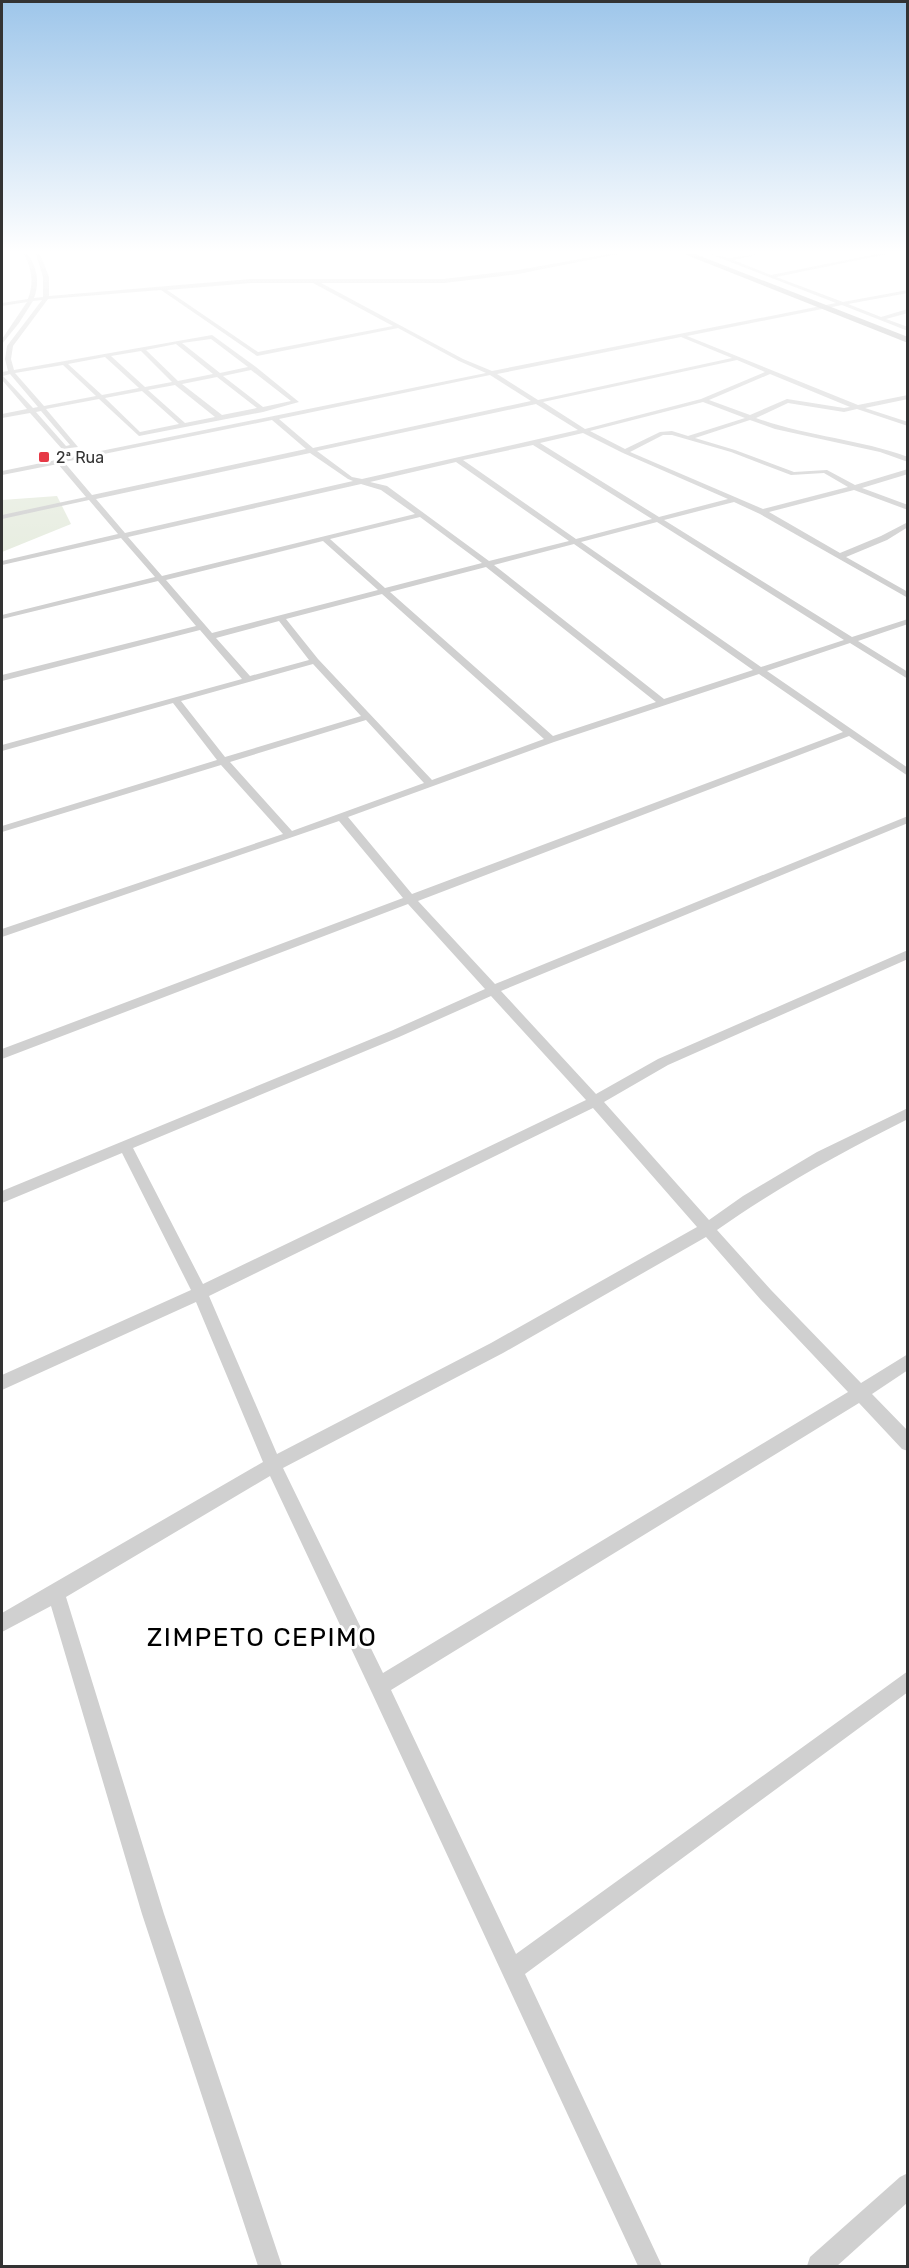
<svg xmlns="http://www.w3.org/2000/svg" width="909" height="2268" font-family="Rubik,sans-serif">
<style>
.green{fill:#e6ecdf}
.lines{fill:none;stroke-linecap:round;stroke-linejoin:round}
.minor{fill:#d0d0d0;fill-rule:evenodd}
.primary{fill:#ababab;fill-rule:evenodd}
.poi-dot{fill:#e63946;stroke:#fff;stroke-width:2}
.labels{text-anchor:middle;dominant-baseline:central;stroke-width:6;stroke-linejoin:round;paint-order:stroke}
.far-poi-label{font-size:16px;fill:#333;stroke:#fff;text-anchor:start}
.near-neighbourhood-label{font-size:26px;letter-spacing:1.5px;fill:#000;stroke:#fff}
</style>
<rect width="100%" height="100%" fill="#fff"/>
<path class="green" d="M57,496L71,524L2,552V500Z"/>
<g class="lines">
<g class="minor">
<path d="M24,254H28C37,269 40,281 34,298L43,297V277L36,254H40L49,277V296L251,279H444L518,270L609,254H619L518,274L444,283H321L463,359L492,371L836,303L710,254L728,258L760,254L733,260L771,275L877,254H887L776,277L843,302L908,290V293L848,304L881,317L908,309V313L886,319L908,327V331L842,305L687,336L858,405L908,395V399L865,408L908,422V426L857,409L844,412L788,403L756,418C805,436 858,439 908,457V462L880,452L775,429L750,420L695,438L735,450L794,472L827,470L855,485L908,469V474L862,488L908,505V510L854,490L769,512L840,553L881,536L908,522V527L887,540L846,557L908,592V598L760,514L734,502L664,520L852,637L908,619V624L858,641L908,672V679L850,643L767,671L908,768V776L849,736L418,901L495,984L908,816V823L501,991L596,1094L658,1059L908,950V959L668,1065L604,1102L709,1220L743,1196L817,1152L908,1108V1119C842,1152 778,1187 717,1230L771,1290L861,1383L908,1354V1370L872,1394L908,1431V1451L902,1449L859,1403L391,1690L516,1954L908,1671V1692L525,1974L662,2266H638L372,1693L270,1476L66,1597L164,1914L282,2266H258L142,1914L51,1606L2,1632V1613L263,1462L196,1302L2,1390V1375L191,1290L122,1153L2,1203V1191L391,1031L485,989L408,904L2,1059V1049L403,898L339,821L2,937V929L283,834L221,765L2,832V826L217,760L173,703L2,751V745L242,679L200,630L2,681V675L196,626L158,581L2,619V615L155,577L121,538L2,565V561L118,534L89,500L2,519V515L86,497L58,464L2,475V471L486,373L459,361L398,328L257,356L161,290L48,299L13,346L11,359L14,370L212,335L256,367L299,402L263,412L139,436L99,399L46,409L78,447L62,449L30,413L2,418V414L27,409L2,380V372L8,371L5,359L7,346L42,300L33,301L19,323L2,344V339L27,302L2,306V303L28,299C34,282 32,270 24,254ZM251,283H313L393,326L258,352L167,290ZM681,337L732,358L538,400L497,374ZM211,339L248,367L220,373L182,343ZM176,344L213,374L178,381L146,350ZM141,351L172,382L145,387L111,356ZM105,357L139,388L102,395L68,364ZM737,360L765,372L701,399L585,429L543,402ZM63,365L96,396L44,406L15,373ZM251,370L291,401L263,407L223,376ZM10,374L38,407L33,408L3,376ZM770,374L850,407L844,408L787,399L750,415L709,400ZM490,375L531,401L313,448L279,419ZM217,377L257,408L222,415L182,384ZM175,385L215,417L185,423L148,390ZM142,391L179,424L140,432L105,398ZM703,402L745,418L688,436L672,431L660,432L625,449L590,431ZM536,404L578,430L362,479L352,477L317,451ZM41,411L70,445L66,446L36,412ZM272,420L306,449L92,495L64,462ZM583,433L623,453L728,499L659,517L540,443ZM663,435H672L731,452L791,475L824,473L848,487L763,509L630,452ZM533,445L652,519L576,539L463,460ZM310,453L348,479L353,481L125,533L96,499ZM456,462L569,541L489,561L387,486L370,482ZM361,484L381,490L415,514L162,576L128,537ZM420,517L482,563L385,588L330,539ZM657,522L844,640L761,667L581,542ZM323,541L378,590L212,633L166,580ZM574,544L753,670L664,699L494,565ZM486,567L656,702L553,736L390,592ZM382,594L544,739L432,780L318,659L286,619ZM279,621L309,660L250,676L216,638ZM313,664L361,716L225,757L181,701ZM759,674L843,732L412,894L348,817L554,742ZM366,720L424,783L292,831L230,762ZM491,996L586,1100L203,1284L133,1148L399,1037ZM593,1108L697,1227L491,1343L277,1454L209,1296ZM706,1237L761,1300L848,1392L383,1673L283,1468L503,1353Z"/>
<path d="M908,2173V2202L837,2266H807L810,2257L900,2177Z"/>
</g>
<path class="primary" d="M684,254H695L908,337V343Z"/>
</g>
<linearGradient id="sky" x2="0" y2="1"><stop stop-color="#9ec6ea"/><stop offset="0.44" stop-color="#fff"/><stop offset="1" stop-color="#fff" stop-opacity="0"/></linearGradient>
<rect width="909" height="572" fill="url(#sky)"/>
<rect class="poi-dot" x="38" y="451" width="12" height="12" rx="3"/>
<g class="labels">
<g class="far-poi-label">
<text x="56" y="457">2ª Rua</text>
</g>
<g class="near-neighbourhood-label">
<text x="262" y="1637">ZIMPETO CEPIMO</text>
</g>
</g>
<rect width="909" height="2268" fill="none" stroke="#333333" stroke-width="6"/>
</svg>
